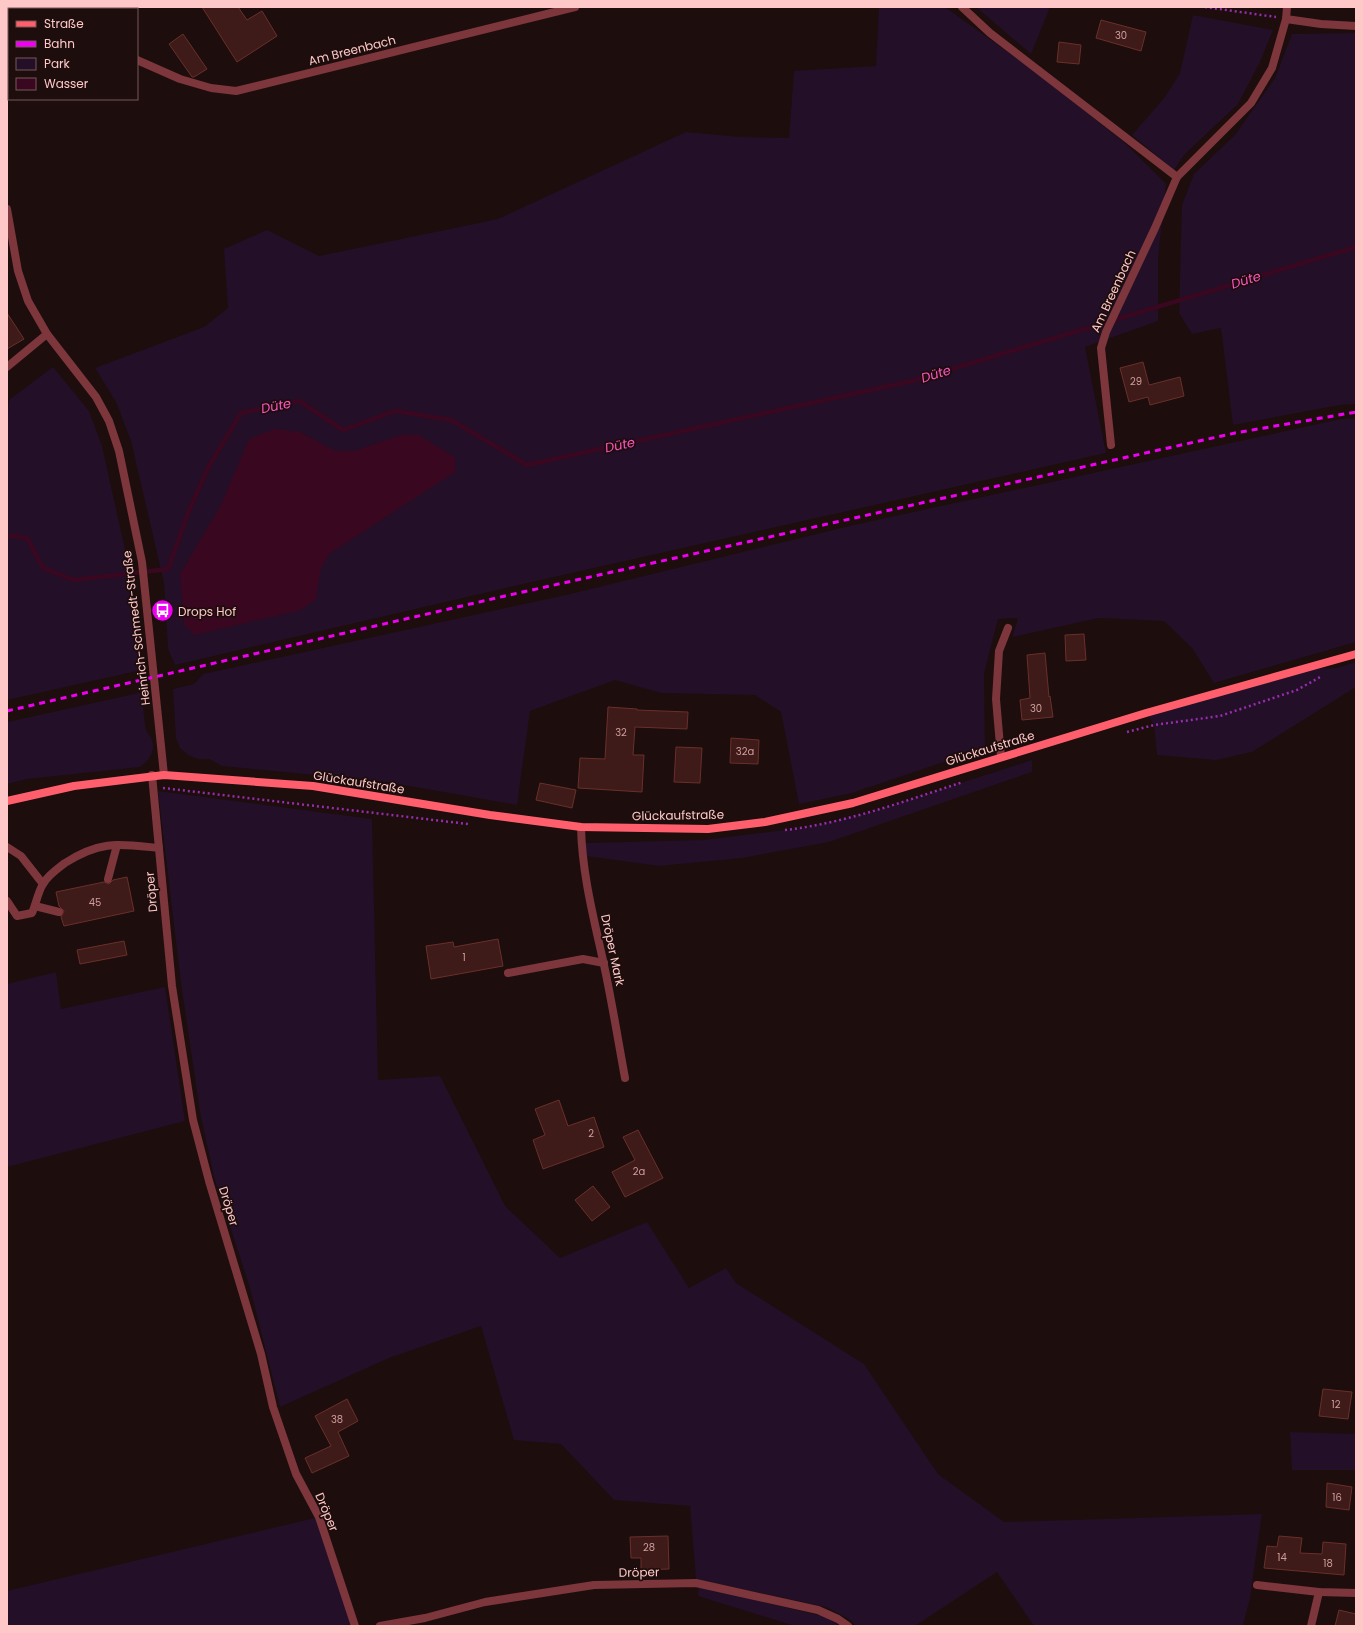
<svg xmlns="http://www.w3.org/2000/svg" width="1363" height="1633" font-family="Poppins,sans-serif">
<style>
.green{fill:#230f27}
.water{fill:#390820}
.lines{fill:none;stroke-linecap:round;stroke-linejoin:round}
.stream{stroke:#390820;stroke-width:4.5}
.building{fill:#3e1b18;stroke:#6a2f2a}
.path{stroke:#972dae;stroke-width:2.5;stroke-dasharray:2 3;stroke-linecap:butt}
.lane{stroke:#7c363c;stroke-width:8}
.street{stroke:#7c363c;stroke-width:8}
.secondary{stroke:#ff5f6d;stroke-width:8}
.rail{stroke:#ef00f3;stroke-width:3;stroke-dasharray:6 5;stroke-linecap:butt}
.labels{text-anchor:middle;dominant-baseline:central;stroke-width:3.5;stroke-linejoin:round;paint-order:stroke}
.number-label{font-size:10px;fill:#cf9d9c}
.street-label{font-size:12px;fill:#ffc8c8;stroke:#1d0d0c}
.poi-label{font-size:12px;fill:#ffc8c8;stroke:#1d0d0c;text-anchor:start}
.water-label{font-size:13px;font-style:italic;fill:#ff56c4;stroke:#1d0d0c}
</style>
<rect width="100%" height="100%" fill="#1d0d0c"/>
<g class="green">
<path d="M879,7H945L1026,65L1125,143L1166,184L1158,258V321L1085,347L1106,453L514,586L175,665L168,649L164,583L131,441L116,402L95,368L204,327L228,308L224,249L267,230L319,256L498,219L686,132L741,137L789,138L794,71L876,66Z"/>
<path d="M976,7H1050L1031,54Z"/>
<path d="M1193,15L1273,30L1260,62L1238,104L1184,155L1174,170L1132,135L1165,97L1180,73Z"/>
<path d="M1356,33V404L1340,405L1233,425L1221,328L1192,334L1179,313L1182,205L1194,174L1235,135L1275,78L1292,34Z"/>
<path d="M53,367L89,411L102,446L129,567L139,650L146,669L7,700V422L9,400Z"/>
<path d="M1356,418V642L1214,683L1192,648L1164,621L1099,618L1012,637L1018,618L998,619L984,674L985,748L852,793L799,804L781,712L755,695L661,693L615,680L530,711L517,805L387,782L222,766L209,759H198L188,755L180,748L176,738L173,689L194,684L203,674L570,594L858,524L1341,419Z"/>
<path d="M1356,662V687L1252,752L1216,760L1157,755L1154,725L1146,713L1303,669L1337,668Z"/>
<path d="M148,691L149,699L143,705C144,713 144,722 146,730C147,733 150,735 151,738C157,749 149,761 140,767L27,779L7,784V722Z"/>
<path d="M1032,760V772L829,842L742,858L659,866L586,856V843L703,840L810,827L874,811Z"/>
<path d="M158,791L372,819L378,1080L440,1076L505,1206L560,1258L647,1222L689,1288L726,1268L736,1283L864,1364L938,1474L1004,1522L1262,1514L1250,1598L1243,1626H1034L997,1572L915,1626H856L849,1619L826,1607L696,1579L690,1506L614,1500L561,1444L514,1440L481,1326L389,1358L280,1407L250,1288L214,1177L200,1112L181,983Z"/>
<path d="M56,972L61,1009L165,987L185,1121L7,1167V984Z"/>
<path d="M1290,1432L1356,1434V1470H1292Z"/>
<path d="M319,1517L355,1626H7V1591Z"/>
<path d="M699,1586L826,1617L839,1626H795L698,1596Z"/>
</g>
<path class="water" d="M274,429L300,432L335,451H354L401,435H418L455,457V472L329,554L320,571L316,599L301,610L195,635L184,625L180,574L221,505L249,439Z"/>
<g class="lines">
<path class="stream" d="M7,535L27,538L43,568L74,580L168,569L188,513L209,466L241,413L299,401L343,430L395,411L451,420L527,465L912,381L1356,247"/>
</g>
<g class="building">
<path d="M202,7H238L247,20L262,11L277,36L237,62Z"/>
<path d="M1101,20L1146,32L1141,51L1096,38Z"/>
<path d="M183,34L207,69L194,77H192L169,44Z"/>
<path d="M1059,42L1081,45L1079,64L1057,62Z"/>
<path d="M7,313L24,339L7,349Z"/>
<path d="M1143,362L1149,385L1180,377L1184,396L1150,405L1148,397L1129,402L1120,368Z"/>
<path d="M1084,634L1086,660L1066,661L1065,635Z"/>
<path d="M1045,653L1049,697L1050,696L1053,717L1022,720L1020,700L1030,698L1027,655Z"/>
<path d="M608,707L637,709V710L688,712L687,729L635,727L633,755H644L642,792L578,788L580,758L605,759Z"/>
<path d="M731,738L759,740L758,764L730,763Z"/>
<path d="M676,747L702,748L700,783L674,782Z"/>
<path d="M540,783L576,790L572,808L536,800Z"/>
<path d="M127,877L134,911L64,926L61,917L64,911L59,906L56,892L104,882L109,884L113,880Z"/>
<path d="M498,939L503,966L431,979L426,946L453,942L454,947Z"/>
<path d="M124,941L127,955L80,964L77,950Z"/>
<path d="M559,1100L568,1126L594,1117L604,1147L543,1169L533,1140L545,1135L535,1109Z"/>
<path d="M638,1130L663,1178L625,1197L612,1172L635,1160L623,1137Z"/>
<path d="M593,1186L610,1207L592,1221L575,1200Z"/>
<path d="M1323,1389L1352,1392L1348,1419L1319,1416Z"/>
<path d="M347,1399L358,1421L338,1432L349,1456L312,1473L305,1458L331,1446L315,1416Z"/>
<path d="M1327,1483L1352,1487L1349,1510L1326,1507Z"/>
<path d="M668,1536L669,1569L641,1570V1558H631L630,1537Z"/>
<path d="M1279,1536L1302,1538L1300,1553L1322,1554L1323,1542L1346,1544L1344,1575L1264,1568L1267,1546L1277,1547Z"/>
<path d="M1339,1610L1356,1614V1626H1335Z"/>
</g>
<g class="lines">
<g class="path">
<path d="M1205,7L1276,17"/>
<path d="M1127,732L1154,725L1220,716L1297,690L1322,676"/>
<path d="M163,788L468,824"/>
<path d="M785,830C846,823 905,801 963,782"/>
</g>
<g class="lane">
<path d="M7,367L47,334"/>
<path d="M1111,445L1101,348L1106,332L1155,228L1177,177"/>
<path d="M581,827C582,874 594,919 604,965C612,1002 618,1040 625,1078"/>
<path d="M7,847L21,856L43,884"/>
<path d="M108,879L117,845"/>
<path d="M7,901L17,916L32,913C36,904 38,892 43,884C48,875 57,869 65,863C101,840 119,844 159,848"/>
<path d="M35,906L59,912"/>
<path d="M508,973L583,959L604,963"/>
</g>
<g class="street">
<path d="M962,7L990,33L1177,177L1251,103L1272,68L1286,19L1287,7"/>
<path d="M1286,19L1321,24L1356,26"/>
<path d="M7,47L9,46"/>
<path d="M137,60L180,79L211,88L236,91L575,7"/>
<path d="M7,209L18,271L28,301L47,334L96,397L109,421L119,451L142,562L164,775"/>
<path d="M1001,757L996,699L999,651L1008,628"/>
<path d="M152,775L172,986L193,1120L209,1181L261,1354L273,1407L296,1474L319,1517L355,1626"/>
<path d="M1257,1585L1319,1592L1356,1593"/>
<path d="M380,1626L425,1618L485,1602L594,1585L696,1583L818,1610L838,1619L848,1626"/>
<path d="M1311,1626L1319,1592"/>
</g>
<path class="secondary" d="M7,801L74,786L164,775L313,786L490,815L581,827L708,829L765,822L853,803L1146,713L1356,654"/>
<path class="rail" d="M7,711L505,596L1235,433L1356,412"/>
</g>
<defs>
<symbol id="bus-disc" viewBox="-11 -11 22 22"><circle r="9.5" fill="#ef00f3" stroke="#1d0d0c"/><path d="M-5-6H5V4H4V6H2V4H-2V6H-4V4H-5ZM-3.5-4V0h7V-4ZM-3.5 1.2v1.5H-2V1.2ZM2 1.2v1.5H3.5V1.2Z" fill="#fff"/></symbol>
</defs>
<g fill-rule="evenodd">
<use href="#bus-disc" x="150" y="598" width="25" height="25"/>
</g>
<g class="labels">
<g class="number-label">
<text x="1121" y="35">30</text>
<text x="1136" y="381">29</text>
<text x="1036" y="708">30</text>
<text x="621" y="732">32</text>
<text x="745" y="751">32a</text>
<text x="95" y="902">45</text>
<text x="464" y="957">1</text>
<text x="591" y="1133">2</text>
<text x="639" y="1171">2a</text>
<text x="1336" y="1404">12</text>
<text x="337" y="1419">38</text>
<text x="1337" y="1497">16</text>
<text x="649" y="1547">28</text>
<text x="1282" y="1557">14</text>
<text x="1328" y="1563">18</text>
</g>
<g class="street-label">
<text transform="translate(352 50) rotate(-14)">Am Breenbach</text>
<text transform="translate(1113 291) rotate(-65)">Am Breenbach</text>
<text transform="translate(136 628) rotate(-97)">Heinrich-Schmedt-Straße</text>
<text transform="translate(990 748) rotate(-17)">Glückaufstraße</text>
<text transform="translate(359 782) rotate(9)">Glückaufstraße</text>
<text transform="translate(678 815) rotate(-1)">Glückaufstraße</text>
<text transform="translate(151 892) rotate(-95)">Dröper</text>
<text transform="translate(613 950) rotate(78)">Dröper Mark</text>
<text transform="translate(229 1206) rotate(73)">Dröper</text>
<text transform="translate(327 1512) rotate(67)">Dröper</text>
<text transform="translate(639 1572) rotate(-1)">Dröper</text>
</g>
<g class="poi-label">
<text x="178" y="611">Drops Hof</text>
</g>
<g class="water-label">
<text transform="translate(1246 280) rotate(-17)">Düte</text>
<text transform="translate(936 374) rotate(-17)">Düte</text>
<text transform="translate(276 406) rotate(-11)">Düte</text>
<text transform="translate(620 445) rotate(-12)">Düte</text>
</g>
</g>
<rect width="1363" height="1633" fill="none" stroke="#ffc8c8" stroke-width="16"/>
<rect x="8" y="8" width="130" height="92" fill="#1d0d0c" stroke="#775857"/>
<rect x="16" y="21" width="20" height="6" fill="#ff5f6d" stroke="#775857"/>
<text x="44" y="28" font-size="12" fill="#ffc8c8">Straße</text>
<rect x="16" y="41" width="20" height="6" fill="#ef00f3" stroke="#775857"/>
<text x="44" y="48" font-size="12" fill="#ffc8c8">Bahn</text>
<rect x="16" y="58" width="20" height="12" fill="#230f27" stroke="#775857"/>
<text x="44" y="68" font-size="12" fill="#ffc8c8">Park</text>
<rect x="16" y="78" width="20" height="12" fill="#390820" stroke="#775857"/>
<text x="44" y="88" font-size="12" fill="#ffc8c8">Wasser</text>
</svg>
